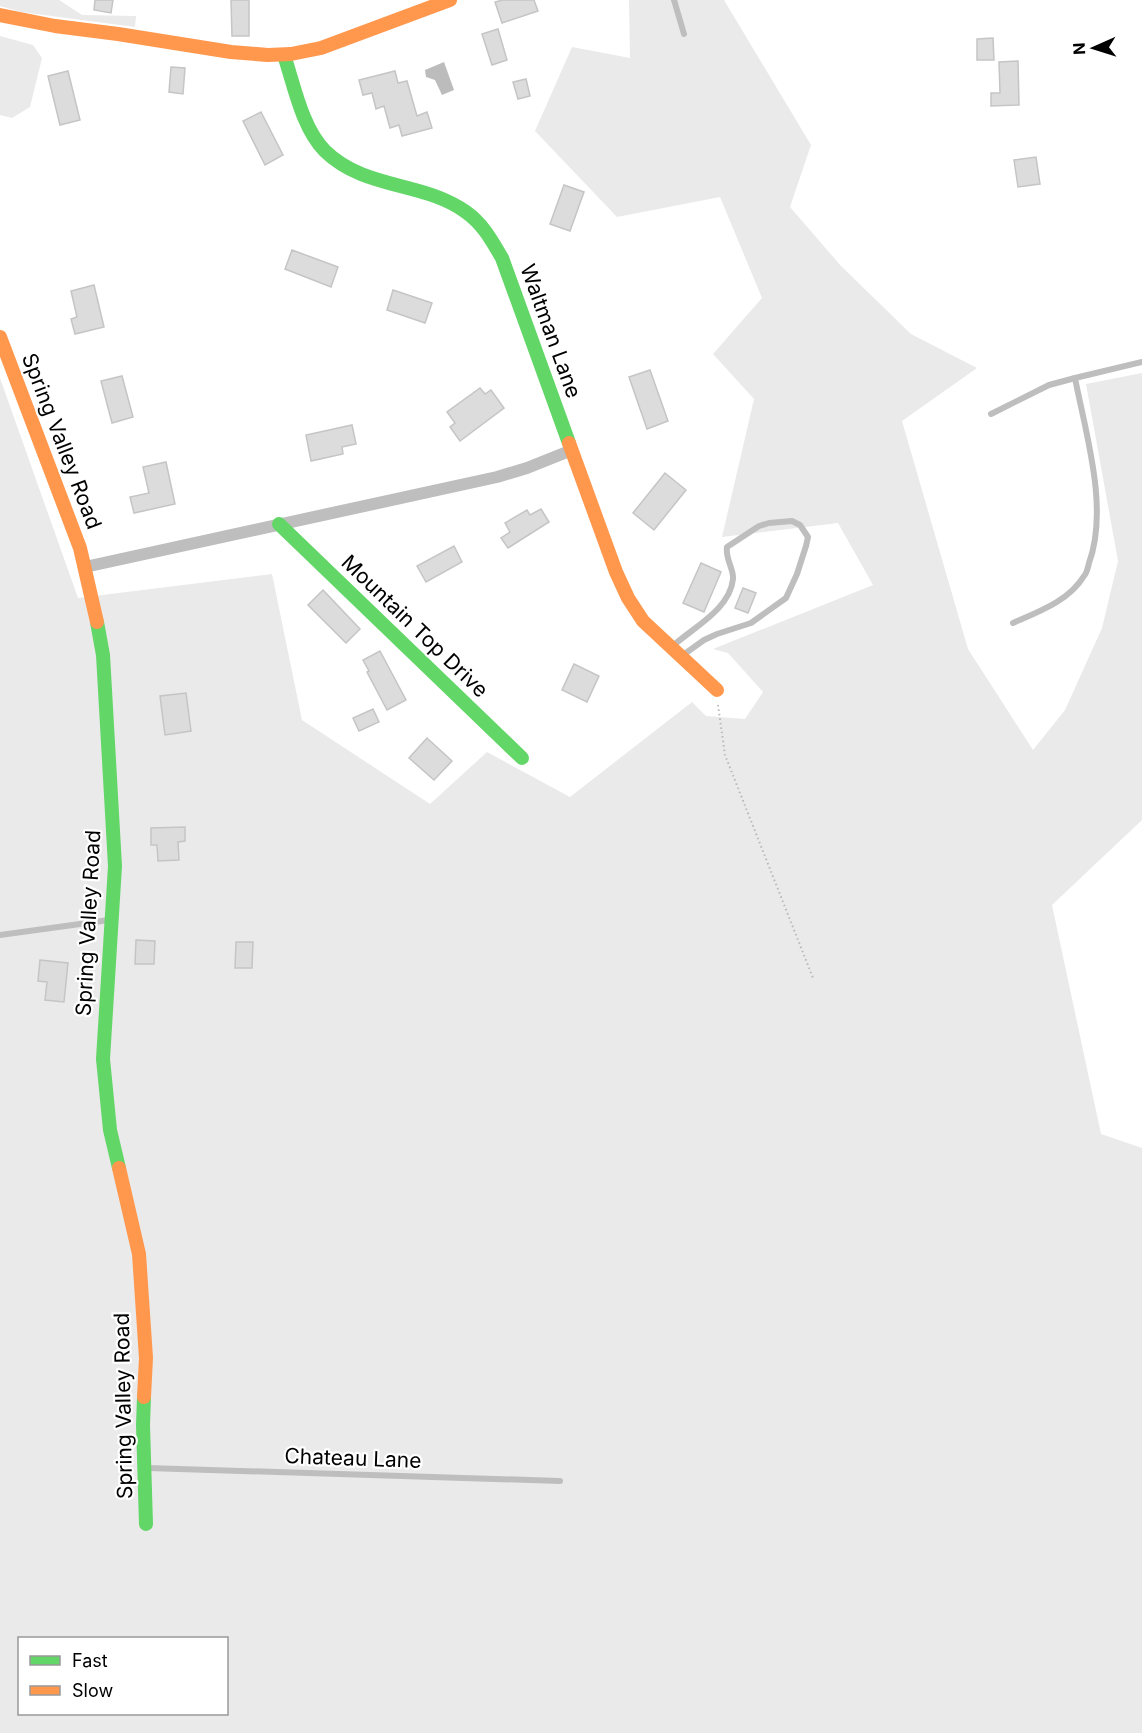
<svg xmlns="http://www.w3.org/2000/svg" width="1142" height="1733" font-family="Inter,sans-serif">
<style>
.green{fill:#eaeaea;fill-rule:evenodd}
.water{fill:#bcbcbc}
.building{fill:#dcdcdc;stroke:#c5c5c5;stroke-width:1.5}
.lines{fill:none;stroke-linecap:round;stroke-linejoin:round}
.path{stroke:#b8b8b8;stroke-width:2;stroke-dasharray:1.5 3;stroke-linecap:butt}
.lane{stroke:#bebebe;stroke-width:6}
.street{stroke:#bebebe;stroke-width:12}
.fast{stroke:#63d668;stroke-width:14}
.slow{stroke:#ff974d;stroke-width:14}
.labels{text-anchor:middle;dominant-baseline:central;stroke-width:4.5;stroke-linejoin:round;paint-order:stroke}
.street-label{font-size:21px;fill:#000;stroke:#fff}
</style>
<rect width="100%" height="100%" fill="#fff"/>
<g class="green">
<path d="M0,0H59L82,15L136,16L135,27L21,12L0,6Z"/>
<path d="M629,0H724L811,145L790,207L841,266L911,334L977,368L902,421L968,649L1033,750L1065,710L1102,628L1118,561L1086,384L1142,373V820L1052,905L1101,1134L1142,1148V1733H0V378L78,598L272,574L302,720L430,804L487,752L570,797L692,702L706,716L745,719L763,692L728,653L713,649L873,585L838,523L722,537L754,399L713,354L762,298L720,197L617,217L535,131L572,47L630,58ZM20,1638H226V1714H20Z"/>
<path d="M0,36L33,45L42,58L30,107L12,118L0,115Z"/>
</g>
<path class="water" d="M444,62L454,90L442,95L435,80L426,77L425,70Z"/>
<g class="building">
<path d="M95,0H113L111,13L94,10Z"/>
<path d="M231,0H249V36H232Z"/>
<path d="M503,0H534L538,11L502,23L495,2Z"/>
<path d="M498,29L507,60L492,65L482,34Z"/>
<path d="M993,38L994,60H977V39Z"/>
<path d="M1018,61L1019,105L991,106V93H1000L999,62Z"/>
<path d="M171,67L185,68L183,94L169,92Z"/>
<path d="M68,71L80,120L60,125L48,76Z"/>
<path d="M395,71L398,83L407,81L417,116L427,112L432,128L402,136L399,125L390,128L384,106L376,109L372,93L363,95L359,80Z"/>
<path d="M526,79L530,96L518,99L513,82Z"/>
<path d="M261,112L283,155L265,165L243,121Z"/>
<path d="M1036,157L1040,184L1018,187L1014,160Z"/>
<path d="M564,185L584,192L570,231L550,224Z"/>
<path d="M292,250L338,267L331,287L285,269Z"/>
<path d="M94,285L104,327L75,334L71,319L77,317L71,291Z"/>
<path d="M393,290L432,303L425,323L387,310Z"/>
<path d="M650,370L668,421L647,429L629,377Z"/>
<path d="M122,376L133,417L112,423L101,381Z"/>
<path d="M480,388L485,394L491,390L504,408L460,441L450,427L455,423L447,412Z"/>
<path d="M352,425L356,444L342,447L343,454L311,461L306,435Z"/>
<path d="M166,462L175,504L134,513L130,497L149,493L143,467Z"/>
<path d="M665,473L686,490L654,530L633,513Z"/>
<path d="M541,509L549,522L508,548L501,538L510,532L505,523L527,510L530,515Z"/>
<path d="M454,546L462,562L426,582L417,566Z"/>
<path d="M701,563L721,572L704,612L683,603Z"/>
<path d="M743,588L756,593L748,613L735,608Z"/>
<path d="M323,590L360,629L346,643L308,605Z"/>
<path d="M380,651L406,700L387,710L367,672L369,671L363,660Z"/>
<path d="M574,664L599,676L587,702L562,690Z"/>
<path d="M186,693L191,731L165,735L160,696Z"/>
<path d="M373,709L379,722L359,731L353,718Z"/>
<path d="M427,738L452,761L434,780L409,758Z"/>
<path d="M185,827V841L178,842L179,860L158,861L157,845H151V828Z"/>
<path d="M136,940L155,941L154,964H135Z"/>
<path d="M236,942H253L252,968H235Z"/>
<path d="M40,960L68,963L64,1002L45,1000L47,982L38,981Z"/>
</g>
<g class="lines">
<path class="path" d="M718,705L725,755L813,978"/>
<g class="lane">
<path d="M674,0L684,34"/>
<path d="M991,414L1049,385L1075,378"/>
<path d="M1013,623C1038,612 1069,601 1084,576C1087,573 1088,567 1089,563C1109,508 1086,435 1075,378L1142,362"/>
<path d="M674,645C694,627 730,609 733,579C734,569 725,559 727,547L759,526L769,523L792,521L800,525L808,537L806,546L797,574L786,598L751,623L717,634L704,640L683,655"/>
<path d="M0,935L109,920"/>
<path d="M148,1468L560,1481"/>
</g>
<path class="street" d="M85,567L497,477L527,468L572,450"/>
<g class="fast">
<path d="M284,55C294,85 302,128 325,151C365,190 423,181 466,212C483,224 492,241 502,258L569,443"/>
<path d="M279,524L522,758"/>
<path d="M97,622L103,655L115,866L103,1059L110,1130L119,1168"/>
<path d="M144,1397L143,1425L146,1524"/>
</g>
<g class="slow">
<path d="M0,15L55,26L118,34L231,52L268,55L291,54L321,48L450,0"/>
<path d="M0,337L80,548L97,622"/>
<path d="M569,443L616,572L628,598L643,621L717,690"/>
<path d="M119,1168L139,1254L146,1358L144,1397"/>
</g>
</g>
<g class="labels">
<g class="street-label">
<text transform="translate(551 331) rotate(70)">Waltman Lane</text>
<text transform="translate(62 441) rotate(69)">Spring Valley Road</text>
<text transform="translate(415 626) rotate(44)">Mountain Top Drive</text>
<text transform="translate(88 923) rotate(-87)">Spring Valley Road</text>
<text transform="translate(123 1406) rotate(-91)">Spring Valley Road</text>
<text transform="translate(353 1458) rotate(2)">Chateau Lane</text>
</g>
</g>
<rect x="18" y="1637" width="210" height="78" fill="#ffffff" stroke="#999999" stroke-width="1.5"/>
<rect x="30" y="1656" width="30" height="9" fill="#63d668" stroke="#999999" stroke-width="1.5"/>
<text x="72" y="1667" font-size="18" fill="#000000">Fast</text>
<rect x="30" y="1686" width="30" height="9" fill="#ff974d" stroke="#999999" stroke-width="1.5"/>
<text x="72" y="1697" font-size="18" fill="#000000">Slow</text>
<g transform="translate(1094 48) rotate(267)" stroke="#ffffff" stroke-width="4.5" paint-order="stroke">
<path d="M0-4.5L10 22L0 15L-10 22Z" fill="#000000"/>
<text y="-9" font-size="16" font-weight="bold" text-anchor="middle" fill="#000000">N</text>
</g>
</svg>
